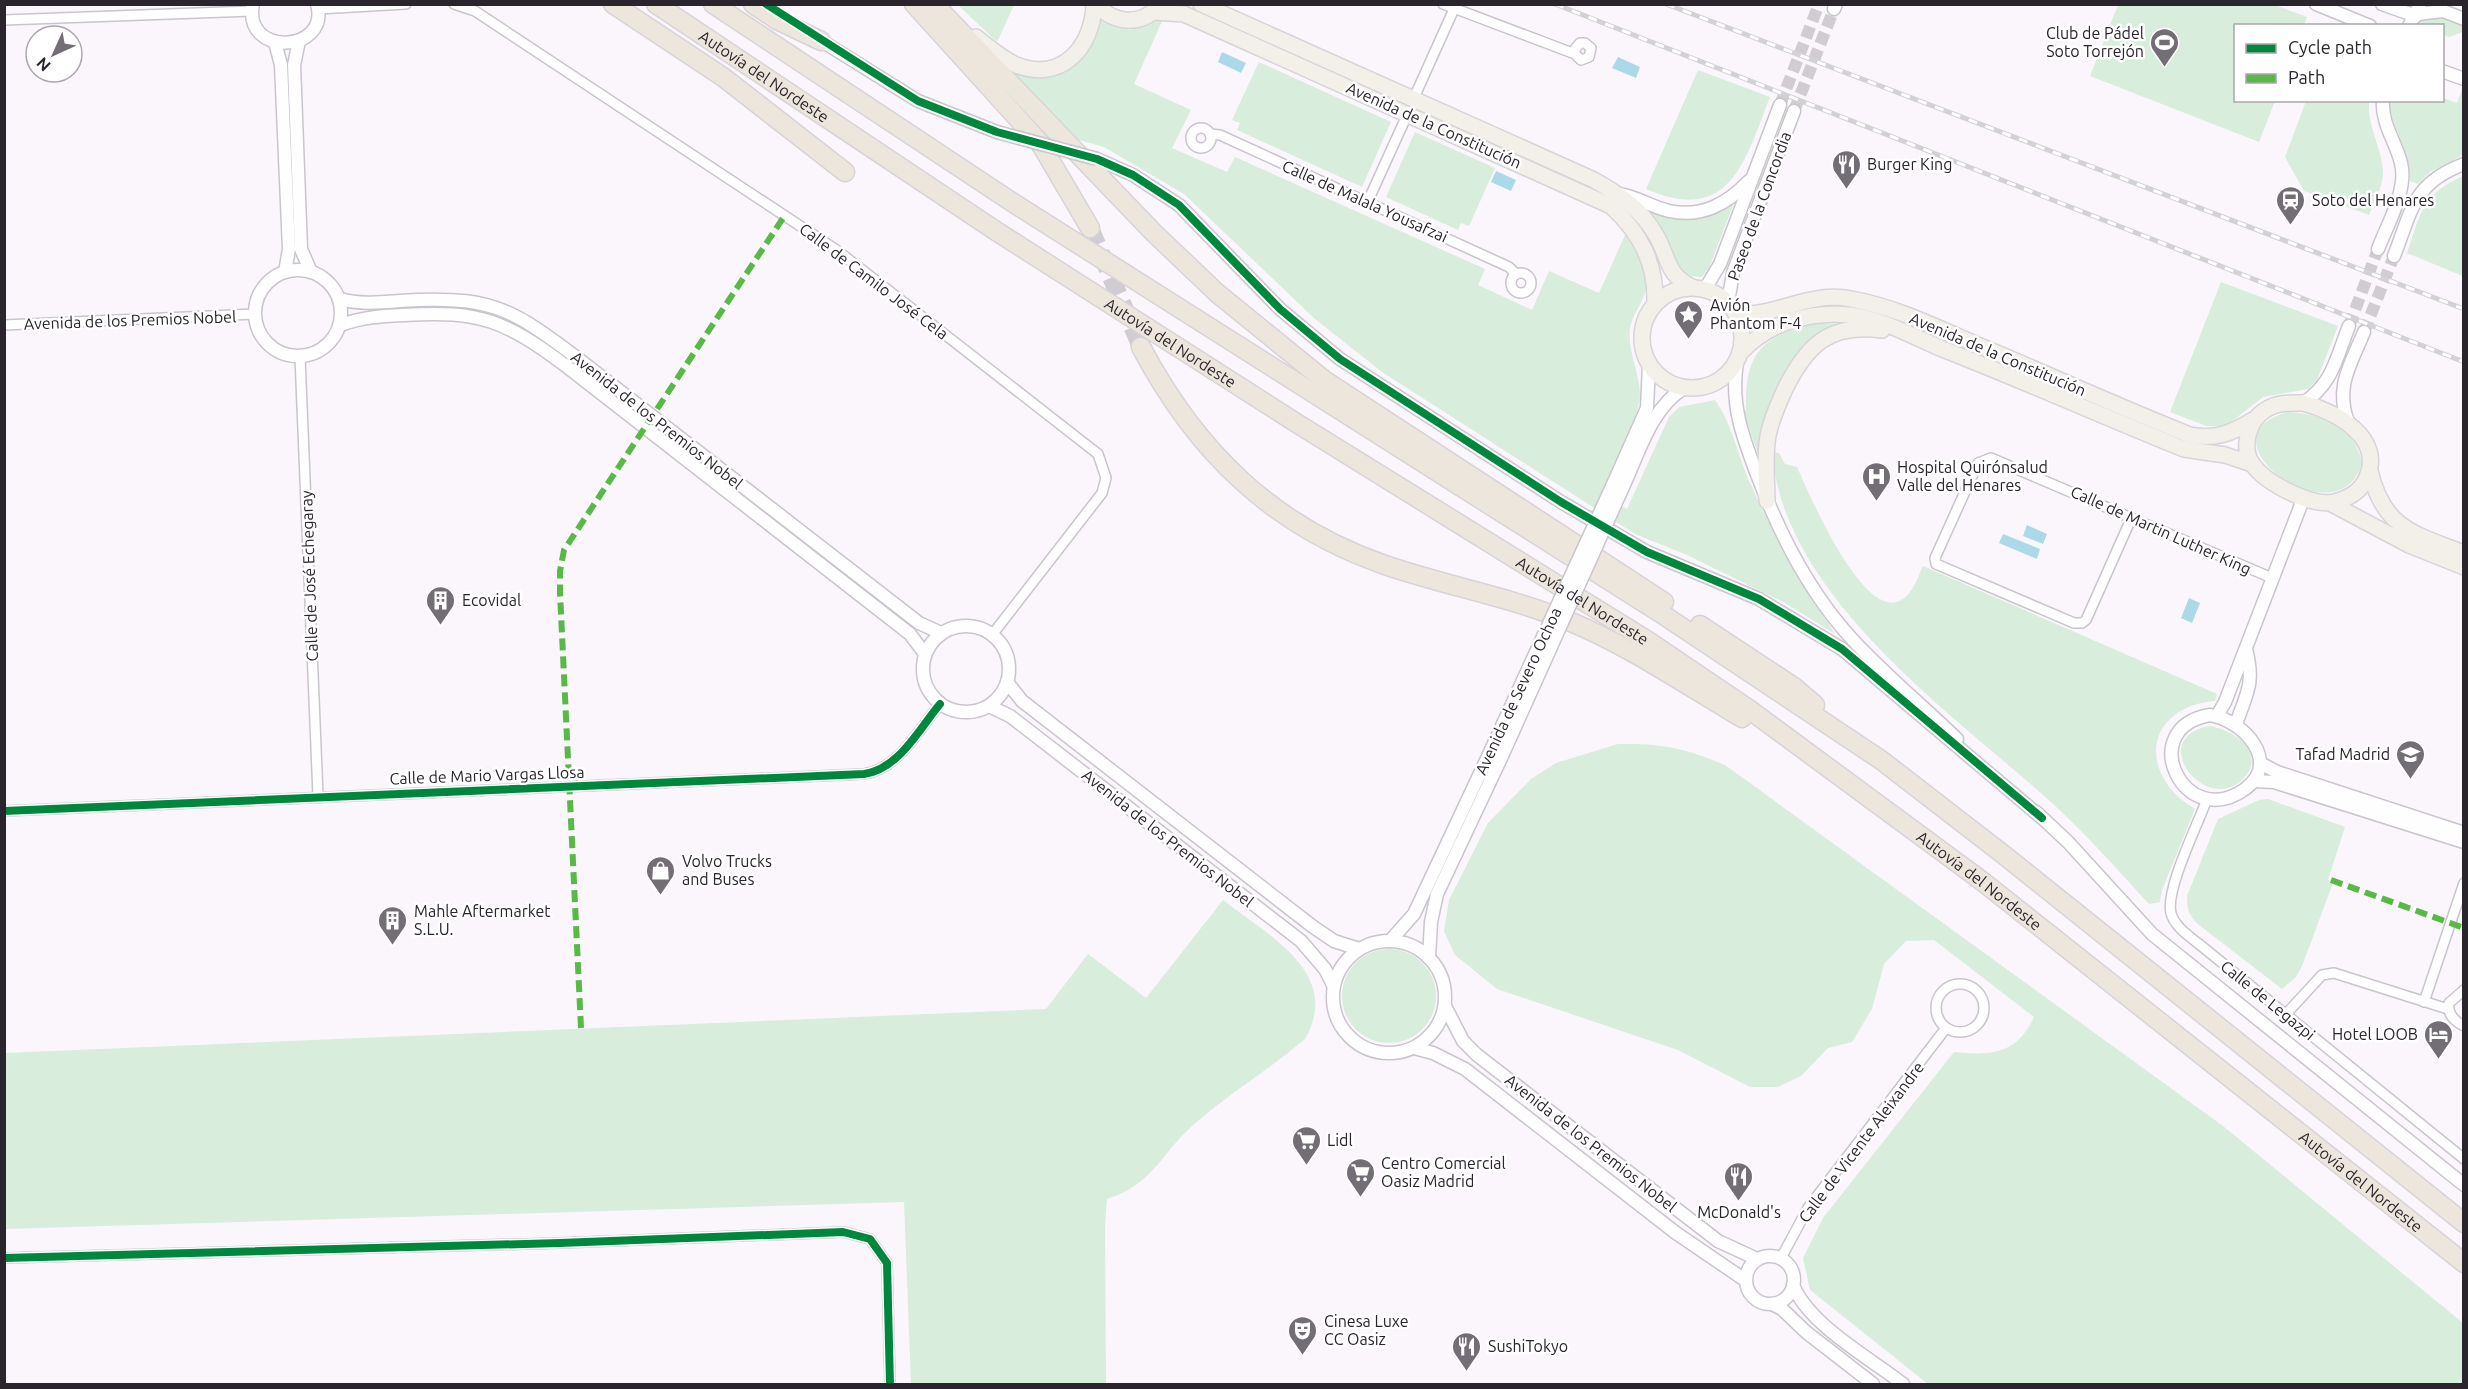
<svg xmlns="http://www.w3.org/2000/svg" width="2468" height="1389" font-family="Ubuntu,sans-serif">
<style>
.green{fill:#d8eddc}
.water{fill:#acd9e7}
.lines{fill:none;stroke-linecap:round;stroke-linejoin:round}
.tertiary-tunnel{stroke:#d0ccd2;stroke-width:12;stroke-dasharray:12 6;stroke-linecap:butt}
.motorway-tunnel{stroke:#d0ccd2;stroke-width:18;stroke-dasharray:18 9;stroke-linecap:butt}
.minor-casing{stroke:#cac5cc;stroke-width:12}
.tertiary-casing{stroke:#cac5cc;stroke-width:15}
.primary-casing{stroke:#d7d4d8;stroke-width:18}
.motorway-casing{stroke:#d7d4d8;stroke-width:21}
.minor{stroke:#fefeff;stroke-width:9}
.tertiary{stroke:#fefeff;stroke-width:12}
.primary{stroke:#f3efe9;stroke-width:15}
.motorway{stroke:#ece6dc;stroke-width:18}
.rail-casing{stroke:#d2d1d3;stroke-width:5}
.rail{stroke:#fff;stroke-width:3;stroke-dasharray:9;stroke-linecap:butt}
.tertiary-bridge-casing{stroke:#cac5cc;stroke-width:15;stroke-linecap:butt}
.tertiary-bridge{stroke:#fefeff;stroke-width:12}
.quiet{stroke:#58b947;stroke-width:6;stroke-dasharray:12 6;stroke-linecap:butt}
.cycleway-casing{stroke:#fff;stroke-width:11}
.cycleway{stroke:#00873e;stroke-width:8}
.labels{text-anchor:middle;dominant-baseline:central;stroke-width:5;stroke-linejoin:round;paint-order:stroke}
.poi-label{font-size:16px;fill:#2a242c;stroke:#fff;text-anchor:start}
.street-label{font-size:16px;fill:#2a242c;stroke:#fff}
</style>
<rect width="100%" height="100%" fill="#faf6fc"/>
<g class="green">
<path d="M958,5H1014L997,42Z"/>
<path d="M2118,5H2275L2307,17L2304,25L2236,26V100L2275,101L2259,142L2090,76Z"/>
<path d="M2438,17L2463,24V32L2449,37L2443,35L2442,26L2417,25L2426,18Z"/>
<path d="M1163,19L1134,84L1191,110L1172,148L1227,172L1235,157L1485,269L1478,285L1532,310L1549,271L1599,293L1626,233C1637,251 1651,272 1645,293C1641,305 1632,316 1630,328C1627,351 1640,373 1640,396C1639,420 1611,471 1600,495L1627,509L1669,417L1679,407L1715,400C1733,425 1738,458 1751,485C1775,538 1803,586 1835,634L1785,603L1687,555L1635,534L1382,372L1315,319L1184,194L1104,147L1079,140L1010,71C1054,85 1091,69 1099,20L1130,30Z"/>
<path d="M1259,62L1391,122L1362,187L1237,130L1240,123L1232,120Z"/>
<path d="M1698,70L1770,97C1745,160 1731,226 1646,189Z"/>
<path d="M2462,89L2463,155L2430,172L2418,184L2410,181C2411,152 2392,129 2389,101L2442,100L2443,98L2457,103Z"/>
<path d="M2306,101H2369C2367,126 2381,145 2383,170C2384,185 2374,202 2369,215L2304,191L2285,157Z"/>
<path d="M1415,132L1495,168L1469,226L1461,223L1458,230L1386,197Z"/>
<path d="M2463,176V276L2407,253C2421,213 2421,195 2463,176Z"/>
<path d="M1734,203L1709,268L1702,277L1688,276L1676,266L1672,252L1647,209L1703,216Z"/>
<path d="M2221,282L2338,326L2317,380L2308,389L2263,397L2226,426H2206L2170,412Z"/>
<path d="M1820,323L1841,324C1793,335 1782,383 1769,424C1766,434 1764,448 1758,454L1743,411L1746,410C1744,351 1764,334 1820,323Z"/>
<path d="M2288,412C2322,414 2354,426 2362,462C2341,544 2192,438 2288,412Z"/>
<path d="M1772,452L1779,453L1785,464L1797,467C1809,494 1860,613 1897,602C1912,597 1917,579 1923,566L2217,694L2215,701C2144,707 2137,775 2195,809L2162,890L2160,902L2149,904C2117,869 2086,834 2051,802C1952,713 1783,596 1772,452Z"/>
<path d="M2209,726C2233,729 2268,753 2243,779C2206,816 2145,739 2209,726Z"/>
<path d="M1618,744C1662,743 1685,748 1725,765L2223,1126L2463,1323V1384H1928L1810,1290L1803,1258L1823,1218L1954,1052C1992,1056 2017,1054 2034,1017L1934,940L1906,941L1884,964L1872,1009L1852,1042L1828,1048L1801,1076L1778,1087H1750L1678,1050L1497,989L1455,955L1444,931L1449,900L1488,823L1531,779L1556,763Z"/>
<path d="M2268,799L2345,827L2328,880L2333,883L2302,966L2296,977L2282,989L2199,925C2189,916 2187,910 2187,896L2218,819L2259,800Z"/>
<path d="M1223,900C1267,935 1343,973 1305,1039C1271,1068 1233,1091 1199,1120C1163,1149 1154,1185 1107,1199L1105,1226L1106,1384H911L904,1202L5,1229V1053L1046,1009L1088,954L1146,998Z"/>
<circle cx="1389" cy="996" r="47"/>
</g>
<g class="water">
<path d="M1222,52L1246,63L1241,73L1218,62Z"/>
<path d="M1618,57L1640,67L1636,78L1612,68Z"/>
<path d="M1496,171L1516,180L1511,191L1491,182Z"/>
<path d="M2027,525L2047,534L2043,544L2023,536Z"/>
<path d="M2003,534L2040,549L2037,559L1999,543Z"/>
<path d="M2189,598L2200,603L2192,623L2181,618Z"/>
</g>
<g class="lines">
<g class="tertiary-tunnel">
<path d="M1780,105L1819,4"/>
<path d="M1794,111L1834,9"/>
<path d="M2349,326L2378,249"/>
<path d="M2364,332L2394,256"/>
</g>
<path class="motorway-tunnel" d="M1090,228L1141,347"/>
<defs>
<g id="minor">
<path d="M454,4L475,11L838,251L1098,454L1106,478L1102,493L992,635"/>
<path d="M1443,4L1575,54L1581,60L1589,57L1591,48L1585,43H1580L1575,49V54"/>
<path d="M318,9L406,4"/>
<path d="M4,20L252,11"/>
<path d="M1413,100L1454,9"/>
<circle cx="1201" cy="138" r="10"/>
<path d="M1210,134L1220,135L1509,267L1516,274"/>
<path d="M1368,201L1408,113"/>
<circle cx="1521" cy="283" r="10"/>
<path d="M4,325L255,314"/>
<path d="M300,357L318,796"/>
<path d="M2131,519L2086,620L2082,623H2074L1936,564L1935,558L1978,463L1991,458L2272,578"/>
<path d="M2207,799C2198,824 2165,890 2171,913C2174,926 2189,936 2199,944L2464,1159"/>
<path d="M4,811L864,774C899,769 919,729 940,704"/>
<circle cx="1960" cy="1008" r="24"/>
<path d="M2464,990L2449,1003C2447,1014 2454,1021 2464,1026"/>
<path d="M2424,1002L2464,883"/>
<path d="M2286,1014L2322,975L2334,973L2448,1009"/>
<path d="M4,1258L560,1243L843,1232L870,1239L887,1263L890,1384"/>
<path d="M1781,1258L1808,1208L1946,1028"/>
</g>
<g id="tertiary">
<path d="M253,4C242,58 331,53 317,4"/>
<path d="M2316,4L2370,26"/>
<path d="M2382,4L2416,16"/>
<path d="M1834,9L1836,4"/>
<path d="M2417,14L2443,11L2464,19"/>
<path d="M2409,26L2420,4"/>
<path d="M817,38L918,101L997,132"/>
<path d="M299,41L294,65L301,249L311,272"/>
<path d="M275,42L281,65L289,249L285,272"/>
<path d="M2442,71L2464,79"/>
<path d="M1097,159L1133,175L1179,205L1280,309L1340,359L1561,502L1647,552L1759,599L1842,649L2042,818"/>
<path d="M1619,194C1637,197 1652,207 1669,211C1702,218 1727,204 1749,181"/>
<path d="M2378,249C2387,225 2408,190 2401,163C2396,142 2381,123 2383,100"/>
<path d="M2394,256C2412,210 2413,183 2464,164"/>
<circle cx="298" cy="313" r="43"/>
<path d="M1705,289L1720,264L1780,105"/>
<path d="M340,299C364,306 391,301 417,300C494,297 516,312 576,357L919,623L941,633"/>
<path d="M1728,302L1733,273L1794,111"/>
<path d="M341,325C362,317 382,316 404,315C480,310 506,321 566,366L910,634L925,654"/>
<path d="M1737,362C1730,405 1743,438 1758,477C1780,535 1809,592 1851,638C1884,674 1922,705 1957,739"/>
<path d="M2303,403C2333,384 2336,358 2349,326"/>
<path d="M2348,422C2335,387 2350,366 2364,332"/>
<path d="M1614,482L1647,408L1649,365"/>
<path d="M1623,487C1639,453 1651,408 1684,388"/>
<circle cx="966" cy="669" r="43"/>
<path d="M1007,682L1022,701L1312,926L1334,941L1359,949"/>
<path d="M989,706L1010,716L1301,941L1325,969L1333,985"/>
<path d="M2210,715C2243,720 2282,762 2245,789C2184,833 2134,728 2210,715Z"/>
<path d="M2217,716L2225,702L2304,497"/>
<path d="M2236,724C2247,692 2255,684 2246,649"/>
<path d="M2260,763L2277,772L2464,833"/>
<path d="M2254,781L2274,782L2464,842"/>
<path d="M2036,812L2068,842L2152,934L2464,1185"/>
<circle cx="1389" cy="997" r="56"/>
<path d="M1390,941L1414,914L1491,750"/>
<path d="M1429,958L1431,922L1437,894L1502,756"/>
<path d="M1445,1006L1463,1041L1477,1055L1718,1241L1757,1259"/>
<path d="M1414,1048L1433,1053L1465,1069L1676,1233L1745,1280"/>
<circle cx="1770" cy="1280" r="24"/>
<path d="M1793,1285C1809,1325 1870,1358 1903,1384"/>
<path d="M1772,1304L1782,1309L1806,1332L1873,1384"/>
</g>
<g id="primary">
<path d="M1095,4C1114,23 1138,27 1159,7"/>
<path d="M1201,4L1594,180C1619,194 1642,210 1656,235C1669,257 1666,275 1692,287"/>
<path d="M1153,12L1184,14L1611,206C1640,233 1656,262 1655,303"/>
<path d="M976,37C988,47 1000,57 1014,64C1060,84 1093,48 1094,4"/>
<circle cx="1692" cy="338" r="50"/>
<path d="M1735,312C1769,321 1807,290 1851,299C1896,307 1938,328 1980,346C2050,375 2119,407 2190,435C2216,440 2232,433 2253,420"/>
<path d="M1742,351C1770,322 1810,311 1850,315C1880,318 1912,336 1940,348C2022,380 2102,416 2184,449L2225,455L2252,464"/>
<path d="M2303,403C2335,411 2386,438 2366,479C2360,492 2347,499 2334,502C2311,507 2266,483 2253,465C2240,447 2249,419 2267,409C2278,402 2291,403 2303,403Z"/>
<path d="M2370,471C2383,528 2414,534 2464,553"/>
<path d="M1767,501C1767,479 1764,458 1768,436C1771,419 1778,405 1785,389C1807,345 1829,323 1882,330"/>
<path d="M2330,503L2409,545L2464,567"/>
</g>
<g id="motorway">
<path d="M613,4L723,77L845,172"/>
<path id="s1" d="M656,4L996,231L1298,424L1648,641L1750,710L1982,881L2464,1263"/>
<path d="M713,4L1015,204L1665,616L1881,760L2004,855L2464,1223"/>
<path d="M753,4L777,20L821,41"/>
<path d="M914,4L1040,143L1090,228"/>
<path d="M934,4L1154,233L1217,293L1324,380L1664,602"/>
<path d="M1141,347C1196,451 1272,526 1385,565C1446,586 1511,597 1571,622C1631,647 1686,685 1742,718"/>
<path d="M1700,625L1794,687L1815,705"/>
</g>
</defs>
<use href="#minor" class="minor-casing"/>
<use href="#tertiary" class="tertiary-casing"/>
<use href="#primary" class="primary-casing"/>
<use href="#motorway" class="motorway-casing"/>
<use href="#minor" class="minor"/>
<use href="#tertiary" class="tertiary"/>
<use href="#primary" class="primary"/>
<use href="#motorway" class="motorway"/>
<defs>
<g id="rail">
<path d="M1555,4L2464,362"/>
<path d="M1666,4L2464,309"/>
</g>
</defs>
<use href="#rail" class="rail-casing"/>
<use href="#rail" class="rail"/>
<defs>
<g id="tertiary-bridge">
<path d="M997,132L1097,159"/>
<path d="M1491,750L1614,482"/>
<path d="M1502,756L1623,487"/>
</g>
</defs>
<use href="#tertiary-bridge" class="tertiary-bridge-casing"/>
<use href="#tertiary-bridge" class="tertiary-bridge"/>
<g class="quiet">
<path d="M2331,880L2464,928"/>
<path d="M581,1028L560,593V571L564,550L785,215"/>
</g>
<defs>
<g id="cycleway">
<path d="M766,4L918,101L997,132L1097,159L1133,175L1179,205L1280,309L1340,359L1561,502L1647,552L1759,599L1842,649L2042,818"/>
<path d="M4,811L864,774C899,769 919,729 940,704"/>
<path d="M4,1258L560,1243L843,1232L870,1239L887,1263L890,1384"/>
</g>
</defs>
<use href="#cycleway" class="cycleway-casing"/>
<use href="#cycleway" class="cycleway"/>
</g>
<defs>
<symbol id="stadium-pin" viewBox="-11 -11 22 30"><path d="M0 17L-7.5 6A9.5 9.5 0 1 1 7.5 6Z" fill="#736e75" stroke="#fff"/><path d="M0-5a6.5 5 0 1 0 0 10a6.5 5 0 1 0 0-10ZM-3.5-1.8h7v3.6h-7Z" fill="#fff"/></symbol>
<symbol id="restaurant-pin" viewBox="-11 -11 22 30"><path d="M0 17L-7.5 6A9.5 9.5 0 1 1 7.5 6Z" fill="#736e75" stroke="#fff"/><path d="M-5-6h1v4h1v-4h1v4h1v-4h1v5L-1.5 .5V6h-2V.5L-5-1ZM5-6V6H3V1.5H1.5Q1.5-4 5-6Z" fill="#fff"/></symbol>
<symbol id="station-pin" viewBox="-11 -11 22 30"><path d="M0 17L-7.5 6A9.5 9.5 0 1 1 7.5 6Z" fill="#736e75" stroke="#fff"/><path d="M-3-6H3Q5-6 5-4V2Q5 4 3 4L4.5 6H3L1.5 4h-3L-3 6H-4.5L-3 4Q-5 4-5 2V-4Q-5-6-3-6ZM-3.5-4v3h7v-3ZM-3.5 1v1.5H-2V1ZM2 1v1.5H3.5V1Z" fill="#fff"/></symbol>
<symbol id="sight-pin" viewBox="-11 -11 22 30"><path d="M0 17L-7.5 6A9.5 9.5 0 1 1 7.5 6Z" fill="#736e75" stroke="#fff"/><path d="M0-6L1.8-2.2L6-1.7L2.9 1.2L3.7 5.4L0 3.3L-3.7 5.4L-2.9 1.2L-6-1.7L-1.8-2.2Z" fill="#fff"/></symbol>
<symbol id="hospital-pin" viewBox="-11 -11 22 30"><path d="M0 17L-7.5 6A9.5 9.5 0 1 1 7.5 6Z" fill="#736e75" stroke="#fff"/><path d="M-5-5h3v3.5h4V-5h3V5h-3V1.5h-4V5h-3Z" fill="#fff"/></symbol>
<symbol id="building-pin" viewBox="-11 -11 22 30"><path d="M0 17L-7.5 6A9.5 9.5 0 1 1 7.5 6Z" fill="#736e75" stroke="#fff"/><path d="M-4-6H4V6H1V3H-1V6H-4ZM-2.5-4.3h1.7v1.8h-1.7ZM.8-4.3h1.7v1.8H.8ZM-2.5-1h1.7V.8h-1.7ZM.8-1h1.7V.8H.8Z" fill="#fff"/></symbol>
<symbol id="university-pin" viewBox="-11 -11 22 30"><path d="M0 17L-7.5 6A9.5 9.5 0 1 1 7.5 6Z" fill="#736e75" stroke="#fff"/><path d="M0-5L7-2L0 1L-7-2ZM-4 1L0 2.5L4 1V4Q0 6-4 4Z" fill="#fff"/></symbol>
<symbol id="shop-pin" viewBox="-11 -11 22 30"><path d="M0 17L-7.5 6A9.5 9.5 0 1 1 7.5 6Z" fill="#736e75" stroke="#fff"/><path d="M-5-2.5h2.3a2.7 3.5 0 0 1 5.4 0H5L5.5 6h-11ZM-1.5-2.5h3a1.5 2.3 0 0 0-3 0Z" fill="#fff"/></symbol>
<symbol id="hotel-pin" viewBox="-11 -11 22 30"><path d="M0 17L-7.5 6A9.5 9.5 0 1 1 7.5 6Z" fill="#736e75" stroke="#fff"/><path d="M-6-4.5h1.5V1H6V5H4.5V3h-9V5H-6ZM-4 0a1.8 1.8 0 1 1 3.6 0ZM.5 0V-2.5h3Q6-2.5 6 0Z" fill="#fff"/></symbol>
<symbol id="supermarket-pin" viewBox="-11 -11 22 30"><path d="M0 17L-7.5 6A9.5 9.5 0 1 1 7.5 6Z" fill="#736e75" stroke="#fff"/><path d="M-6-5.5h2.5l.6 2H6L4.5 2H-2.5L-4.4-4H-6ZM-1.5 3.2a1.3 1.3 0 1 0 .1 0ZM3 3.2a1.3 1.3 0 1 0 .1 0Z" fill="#fff"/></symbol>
<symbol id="theatre-pin" viewBox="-11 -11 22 30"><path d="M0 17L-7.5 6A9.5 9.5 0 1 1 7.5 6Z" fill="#736e75" stroke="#fff"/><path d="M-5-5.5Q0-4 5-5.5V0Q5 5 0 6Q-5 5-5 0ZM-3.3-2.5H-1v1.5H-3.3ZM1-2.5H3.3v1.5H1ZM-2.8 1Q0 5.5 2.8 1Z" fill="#fff"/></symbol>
</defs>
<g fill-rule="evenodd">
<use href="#stadium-pin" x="2148" y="26" width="33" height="45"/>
<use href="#restaurant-pin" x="1830" y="148" width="33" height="45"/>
<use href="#station-pin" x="2274" y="184" width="33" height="45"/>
<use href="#sight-pin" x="1672" y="298" width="33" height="45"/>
<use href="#hospital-pin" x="1860" y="460" width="33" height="45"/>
<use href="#building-pin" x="424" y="584" width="33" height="45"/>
<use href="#university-pin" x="2394" y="738" width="33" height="45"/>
<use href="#shop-pin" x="644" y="854" width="33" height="45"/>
<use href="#building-pin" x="376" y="904" width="33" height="45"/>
<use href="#hotel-pin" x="2422" y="1018" width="33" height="45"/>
<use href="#supermarket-pin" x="1290" y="1124" width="33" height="45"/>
<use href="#supermarket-pin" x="1344" y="1156" width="33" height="45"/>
<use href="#restaurant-pin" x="1722" y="1160" width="33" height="45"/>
<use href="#theatre-pin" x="1286" y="1314" width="33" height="45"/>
<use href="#restaurant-pin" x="1450" y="1330" width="33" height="45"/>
</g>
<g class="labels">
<g class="poi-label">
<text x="2144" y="33" text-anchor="end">Club de Pádel<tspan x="2144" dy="18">Soto Torrejón</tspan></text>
<text x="1867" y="164">Burger King</text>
<text x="2312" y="200">Soto del Henares</text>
<text x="1710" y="305">Avión<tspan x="1710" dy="18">Phantom F-4</tspan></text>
<text x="1897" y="467">Hospital Quirónsalud<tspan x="1897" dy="18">Valle del Henares</tspan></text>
<text x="462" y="600">Ecovidal</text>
<text x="2390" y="754" text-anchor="end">Tafad Madrid</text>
<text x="682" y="861">Volvo Trucks<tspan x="682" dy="18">and Buses</tspan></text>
<text x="414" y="911">Mahle Aftermarket<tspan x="414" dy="18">S.L.U.</tspan></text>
<text x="2418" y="1034" text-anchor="end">Hotel LOOB</text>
<text x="1327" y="1140">Lidl</text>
<text x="1381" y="1163">Centro Comercial<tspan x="1381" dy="18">Oasiz Madrid</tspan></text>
<text x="1739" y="1212" text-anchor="middle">McDonald's</text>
<text x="1324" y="1321">Cinesa Luxe<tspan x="1324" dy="18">CC Oasiz</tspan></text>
<text x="1488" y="1346">SushiTokyo</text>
</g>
<g class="street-label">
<text stroke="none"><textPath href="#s1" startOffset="130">Autovía del Nordeste</textPath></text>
<text transform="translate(1434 125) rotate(24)">Avenida de la Constitución</text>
<text transform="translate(1365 201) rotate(24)">Calle de Malala Yousafzai</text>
<text transform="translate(1759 206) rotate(-70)">Paseo de la Concordia</text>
<text transform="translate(874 281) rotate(37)">Calle de Camilo José Cela</text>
<text transform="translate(130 320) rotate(-2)">Avenida de los Premios Nobel</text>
<text stroke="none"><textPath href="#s1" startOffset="616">Autovía del Nordeste</textPath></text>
<text transform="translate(1998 354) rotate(23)">Avenida de la Constitución</text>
<text transform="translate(657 420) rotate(38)">Avenida de los Premios Nobel</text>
<text transform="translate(2161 530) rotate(24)">Calle de Martin Luther King</text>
<text transform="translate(309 576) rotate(-92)">Calle de José Echegaray</text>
<text stroke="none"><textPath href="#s1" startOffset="1102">Autovía del Nordeste</textPath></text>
<text transform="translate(1518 691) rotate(-65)">Avenida de Severo Ochoa</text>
<text transform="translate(487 775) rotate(-2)">Calle de Mario Vargas Llosa</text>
<text transform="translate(1168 838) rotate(38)">Avenida de los Premios Nobel</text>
<text stroke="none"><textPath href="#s1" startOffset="1588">Autovía del Nordeste</textPath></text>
<text transform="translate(2268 1000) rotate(39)">Calle de Legazpi</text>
<text transform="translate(1861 1142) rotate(-53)">Calle de Vicente Aleixandre</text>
<text transform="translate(1591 1143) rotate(38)">Avenida de los Premios Nobel</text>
<text stroke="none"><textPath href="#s1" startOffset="2074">Autovía del Nordeste</textPath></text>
</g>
</g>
<rect width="2468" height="1389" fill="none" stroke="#2a242c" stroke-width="12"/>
<rect x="2234" y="24" width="210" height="78" fill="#ffffff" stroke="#aaa7ab" stroke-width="1.5"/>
<rect x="2246" y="44" width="30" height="9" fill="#00873e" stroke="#aaa7ab" stroke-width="1.5"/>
<text x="2288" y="54" font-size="18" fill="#2a242c">Cycle path</text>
<rect x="2246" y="74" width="30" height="9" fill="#58b947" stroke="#aaa7ab" stroke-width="1.5"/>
<text x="2288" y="84" font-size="18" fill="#2a242c">Path</text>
<g transform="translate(54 54) rotate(225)"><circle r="28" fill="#ffffff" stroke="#aaa7ab" stroke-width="1.5"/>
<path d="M0-4.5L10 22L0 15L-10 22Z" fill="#736e75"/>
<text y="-9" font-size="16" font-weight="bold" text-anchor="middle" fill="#2a242c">N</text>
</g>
</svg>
